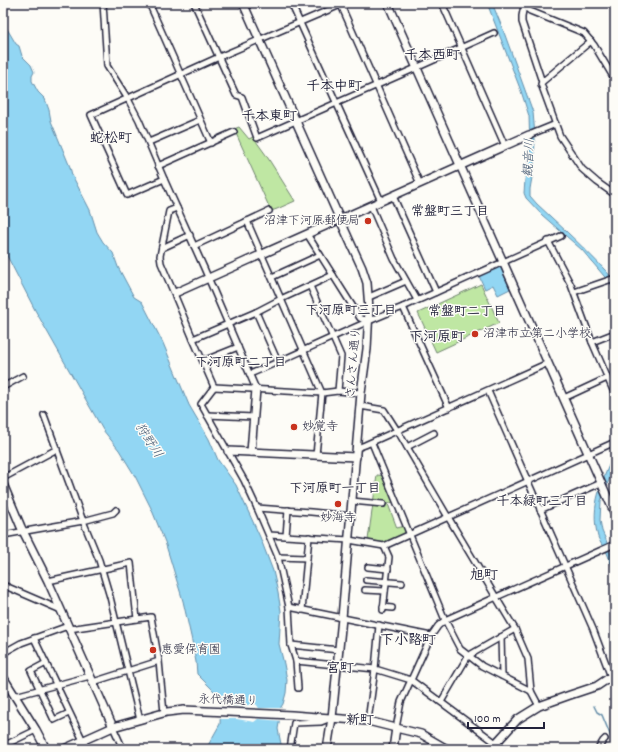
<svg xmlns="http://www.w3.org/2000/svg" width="618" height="752" font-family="Dekko,'Klee One',sans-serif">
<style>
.green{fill:#bfe7a3;stroke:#70846f}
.water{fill:#92d6f3;stroke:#658ea9}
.pier{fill:#fdfcf7}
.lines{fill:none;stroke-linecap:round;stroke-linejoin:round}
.stream{stroke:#658ea9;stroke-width:1.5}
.street-casing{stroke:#22223b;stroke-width:8}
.secondary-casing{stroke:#22223b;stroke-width:10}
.street{stroke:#fdfcf7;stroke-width:5}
.secondary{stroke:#fdfcf7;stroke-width:7}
.poi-dot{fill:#c8321e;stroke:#fdfcf7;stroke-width:1.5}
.labels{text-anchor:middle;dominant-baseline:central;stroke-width:3;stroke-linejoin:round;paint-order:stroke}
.poi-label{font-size:12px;fill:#22223b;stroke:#fdfcf7;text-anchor:start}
.street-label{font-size:12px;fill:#22223b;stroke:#fdfcf7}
.water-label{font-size:13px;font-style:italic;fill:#445872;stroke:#fdfcf7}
.neighbourhood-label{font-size:13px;font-weight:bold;fill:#22223b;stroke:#fdfcf7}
.quarter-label{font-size:14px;font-weight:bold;fill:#22223b;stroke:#fdfcf7}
</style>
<rect width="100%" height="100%" fill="#fdfcf7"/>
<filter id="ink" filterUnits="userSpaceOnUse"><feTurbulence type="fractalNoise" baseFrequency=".025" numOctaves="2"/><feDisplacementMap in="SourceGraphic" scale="8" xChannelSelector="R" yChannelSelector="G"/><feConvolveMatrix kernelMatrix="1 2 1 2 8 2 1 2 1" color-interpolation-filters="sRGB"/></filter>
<g filter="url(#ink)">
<g class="green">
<path d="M239,127L249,139L253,137L266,155L295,201L277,209L271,211L234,129Z"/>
<path d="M481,284L499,323L436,352L418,313Z"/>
<path d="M377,475L386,476L395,501L388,504L397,528L405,526L409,534L386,543L368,540Z"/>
</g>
<g class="water">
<path d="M487,3H492L502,27L533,112L535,136L534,166L530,189V196L537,204C564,229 591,254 615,281V289L582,250L542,215L526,198L524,193L525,180L530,150L529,116L521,91Z"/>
<path d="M3,22L16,44L19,46L22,56L31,65L34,72L32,76V81L38,92L45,99L49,110L51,121L70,167L72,175L90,210L97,232L103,242L113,253L118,267L134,297L142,302L163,343L189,405L209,439L218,460L236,485L260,537L273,571L278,593L281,611L279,644L284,664L287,680L286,693L283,704L281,707L279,723L278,729L282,749H206L220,724L221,698L197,674L196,662L192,641L183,601L165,542L151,508L135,476L119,450L103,430L35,310L3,248Z"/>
<path d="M499,267L501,268L510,289L498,295L493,285L485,289L479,276Z"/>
<path d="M615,451V464L601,501L600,520L602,531L606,540L615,566V573C612,567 610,560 607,553C604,548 600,543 598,537C589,505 603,480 615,451Z"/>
</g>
<path class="pier" d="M219,703L238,706L256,704L259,708H283L282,721L258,719L254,722L237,719H219Z"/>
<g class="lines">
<path class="stream" d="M594,706L597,712L602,715L612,739"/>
<defs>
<g id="street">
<path d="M103,3L106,49L107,66L128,99L139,120L164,179L204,268L256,389"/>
<path d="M149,3L211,143"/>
<path d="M194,3L236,95L242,97L257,138L416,68L494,33"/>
<path d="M291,3L381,201"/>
<path d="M340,3L420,184"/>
<path d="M442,3L505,146"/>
<path d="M523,5L525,7L530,11L584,33L594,45L615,80"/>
<path d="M524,6L522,16V22L542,82L541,84L560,136L582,169L597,182L611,192L615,193"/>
<path d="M542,82L591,41"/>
<path d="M529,135L556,124"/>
<path d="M149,142L200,120"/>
<path d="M158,166L234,132"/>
<path d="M164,179L127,195L91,115L219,57L345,3"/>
<path d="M393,196L436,292"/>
<path d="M371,206L394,259L417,300"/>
<path d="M177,208L169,211L160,256L161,263L173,291L175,293V296L193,339L214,387"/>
<path d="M247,221L322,393L316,455"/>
<path d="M307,234L360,318L362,319L369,321"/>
<path d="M613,236L615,239"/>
<path d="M548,241L571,285L592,342L615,395"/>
<path d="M194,246L269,211"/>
<path d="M162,248L190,235"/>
<path d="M272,277L320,255"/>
<path d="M310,286L341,356L338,391"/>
<path d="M574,292L615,278"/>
<path d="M369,297L406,281"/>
<path d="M403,307L449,408"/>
<path d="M256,312L278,362"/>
<path d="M193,339L256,312L281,299L333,275"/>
<path d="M592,342L615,333"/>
<path d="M203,361L238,347"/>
<path d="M250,374C301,353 351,327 403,307L561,236"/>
<path d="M3,387L23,376"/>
<path d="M214,387L201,404L244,480L257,508L278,557L289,607L291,645L296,661L298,688"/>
<path d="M214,387L322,393L338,391L361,393"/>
<path d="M488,391L593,629L611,677"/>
<path d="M564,398L607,378"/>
<path d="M360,406L384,410L400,435L448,517L515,629L528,659L531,691L539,706"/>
<path d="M44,415L83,521L99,560L110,597L140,720"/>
<path d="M207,415L254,417"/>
<path d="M372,443L445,620L460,649L482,666L531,691"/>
<path d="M407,447L434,433"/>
<path d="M357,448L365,445L548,363"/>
<path d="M3,478L57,449"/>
<path d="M352,501L383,504"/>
<path d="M257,508L311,512L351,516"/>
<path d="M540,510L601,483"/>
<path d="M3,535L83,521L113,513L116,510"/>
<path d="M269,535L349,540L384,546L615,442"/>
<path d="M286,536L288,510"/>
<path d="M278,557L307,558"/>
<path d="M368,567L388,569"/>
<path d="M366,580L402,583"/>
<path d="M48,581L131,563L137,619L151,617L159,661L164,713"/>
<path d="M3,585L61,610"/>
<path d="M365,590L385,591"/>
<path d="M289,607L431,636"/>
<path d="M383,607L392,608"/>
<path d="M302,610L309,537"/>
<path d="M383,610L389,557L384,546"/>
<path d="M69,629L137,619"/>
<path d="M501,637L502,676"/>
<path d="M34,638L87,749"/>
<path d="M291,645L339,650"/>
<path d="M3,653L21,643L68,626"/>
<path d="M296,661L375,669L411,680L496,743L505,749"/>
<path d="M46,663L31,671L54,720L69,713"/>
<path d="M93,682L159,661"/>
<path d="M15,696L90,676"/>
<path d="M441,702L468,656L515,629"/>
<path d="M368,721L375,669L379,625"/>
<path d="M113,727L123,749"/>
<path d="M396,728L401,702L431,636L438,626L445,620L615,544"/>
<path d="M3,746L36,730"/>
<path d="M290,749L294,723L321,722L331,718"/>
<path d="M598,749L603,741L605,739"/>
</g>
<g id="secondary">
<path d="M243,3L337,213L362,268L367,283L369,309L367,349L361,393L342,618L332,718L327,749"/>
<path d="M388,3L615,514"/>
<path d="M175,293L529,135"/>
<path d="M228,451L356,457"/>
<path d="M251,452L256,389"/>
<path d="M3,484L21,527L48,581L113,727"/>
<path d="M3,677L36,730L46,749"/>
<path d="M64,749L113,727L167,712L184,710L292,715L368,721L396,728L421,734L447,749"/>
<path d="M393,749L396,728"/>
<path d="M492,749L496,743L518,719L539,706L570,695L597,686L615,674"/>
</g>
</defs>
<use href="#street" class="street-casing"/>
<use href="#secondary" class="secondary-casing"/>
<use href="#street" class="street"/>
<use href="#secondary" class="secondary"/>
</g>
</g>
<g class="poi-dot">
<circle cx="368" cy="221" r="4"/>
<circle cx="475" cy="334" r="4"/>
<circle cx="294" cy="427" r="4"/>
<circle cx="338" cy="504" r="4"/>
<circle cx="153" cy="650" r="4"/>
</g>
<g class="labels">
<g class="poi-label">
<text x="360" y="221" text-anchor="end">沼津下河原郵便局</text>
<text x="483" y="334">沼津市立第二小学校</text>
<text x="302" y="427">妙覚寺</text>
<text x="338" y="518" text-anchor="middle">妙海寺</text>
<text x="161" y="650">恵愛保育園</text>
</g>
<g class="street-label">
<text transform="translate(354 363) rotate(-85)">さんさん通り</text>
<text transform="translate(228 701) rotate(2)">永代橋通り</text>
</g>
<g class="water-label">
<text transform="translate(530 158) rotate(-87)">観音川</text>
<text transform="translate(148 441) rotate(57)">狩野川</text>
</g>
<g class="neighbourhood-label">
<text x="450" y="212">常盤町三丁目</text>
<text x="351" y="311">下河原町三丁目</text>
<text x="467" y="312">常盤町二丁目</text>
<text x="241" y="363">下河原町二丁目</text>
<text x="335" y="489">下河原町一丁目</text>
<text x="542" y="502">千本緑町三丁目</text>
</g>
<g class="quarter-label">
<text x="432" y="56">千本西町</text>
<text x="334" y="87">千本中町</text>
<text x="269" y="117">千本東町</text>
<text x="111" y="139">蛇松町</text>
<text x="437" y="338">下河原町</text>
<text x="484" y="576">旭町</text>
<text x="408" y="641">下小路町</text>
<text x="340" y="669">宮町</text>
<text x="360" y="721">新町</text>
</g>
</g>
<rect width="618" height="752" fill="none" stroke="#fdfcf7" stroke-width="16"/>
<rect x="8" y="8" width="602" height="736" fill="none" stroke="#22223b" stroke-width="1.5" filter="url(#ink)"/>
<path d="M468 722v6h76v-6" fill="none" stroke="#22223b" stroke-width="2"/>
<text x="474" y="722" font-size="12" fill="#22223b" stroke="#fdfcf7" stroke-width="3" paint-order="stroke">100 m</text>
</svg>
